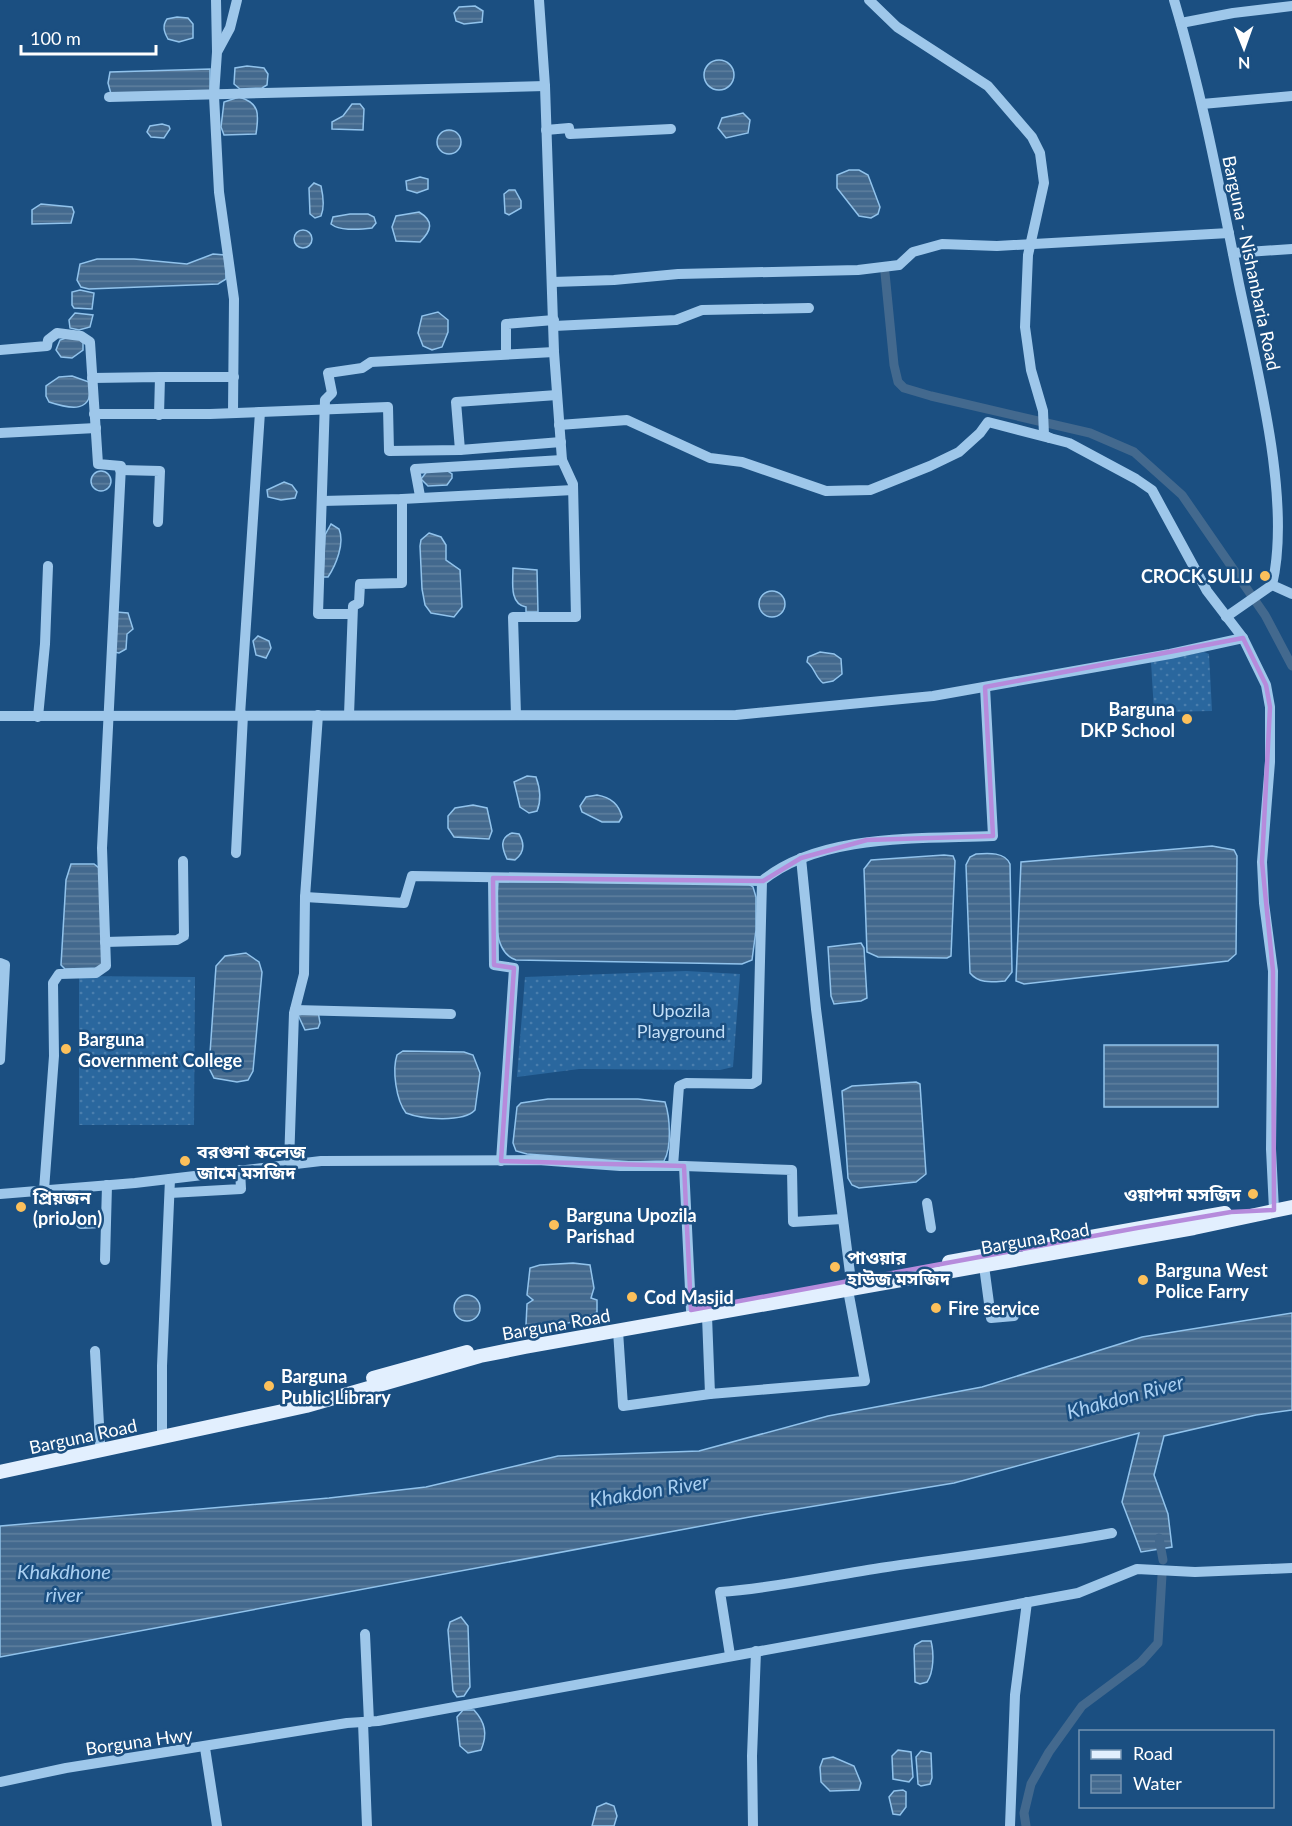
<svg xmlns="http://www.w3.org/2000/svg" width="1292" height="1826" font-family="Lato,'Noto Sans Bengali',sans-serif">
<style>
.grass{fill:url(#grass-dots)}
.water{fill:url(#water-rules);stroke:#91c3ec;stroke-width:1.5}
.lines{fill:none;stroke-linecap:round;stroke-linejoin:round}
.canal{stroke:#43698e;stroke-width:9}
.minor{stroke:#9ec7ea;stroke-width:10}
.major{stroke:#e2effe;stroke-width:14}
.marked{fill:none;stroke:#b68bdc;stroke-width:4.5;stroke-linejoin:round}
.poi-dot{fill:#fcc05b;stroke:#1b4f81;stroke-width:2}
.labels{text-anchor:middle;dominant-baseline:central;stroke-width:5;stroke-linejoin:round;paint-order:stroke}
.street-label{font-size:18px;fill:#fff;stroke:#1b4f81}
.poi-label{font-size:18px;font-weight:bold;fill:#fff;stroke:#1b4f81;text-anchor:start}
.park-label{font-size:18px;fill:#c3dff8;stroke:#1b4f81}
.water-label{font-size:20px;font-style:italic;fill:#aad0f2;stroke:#1b4f81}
</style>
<defs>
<pattern id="grass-dots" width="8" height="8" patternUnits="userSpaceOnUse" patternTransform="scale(1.5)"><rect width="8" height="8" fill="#2a679e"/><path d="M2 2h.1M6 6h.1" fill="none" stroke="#4a7ead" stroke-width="1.8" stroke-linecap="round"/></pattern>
<pattern id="water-rules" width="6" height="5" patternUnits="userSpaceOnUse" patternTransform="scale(1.5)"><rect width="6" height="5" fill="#43698e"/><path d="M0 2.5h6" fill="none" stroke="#5f809f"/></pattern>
</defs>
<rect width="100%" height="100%" fill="#1b4f81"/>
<g class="grass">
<path d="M1204,652L1209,654L1212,711L1154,712L1151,662Z"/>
<path d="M686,971L740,974L733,1067L720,1070L579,1069L517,1077L525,977Z"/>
<path d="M79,976L195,977L194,1125H79Z"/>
</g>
<g class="water">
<path d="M475,6L483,11L482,22L464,24L456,21L454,13L459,7Z"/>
<path d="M177,17L188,18L193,24V38L179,42L168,39C164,32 162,26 167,19Z"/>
<circle cx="719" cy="75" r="15"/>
<path d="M247,66L264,68L268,74L267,85L262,88L240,89L234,84L235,68Z"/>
<path d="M210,69V91L111,94L108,83L110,72Z"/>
<path d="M239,97C260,103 259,114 256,134L224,135L221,127L224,102Z"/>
<path d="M352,104H360L364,109L363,130L332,129V122L343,116Z"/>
<path d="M743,113L750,120L748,133L726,138L718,128L722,118Z"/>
<path d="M162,124L169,126L170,129L164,138L151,137L147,132L150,126Z"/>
<circle cx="449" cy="142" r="12"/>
<path d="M849,170H859L868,175L880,207L878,214L871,218L859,216L837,188V175Z"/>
<path d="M420,177L428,179V189L417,193L407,190L406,181Z"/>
<path d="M314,183L321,186C323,195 325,207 321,216L315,218L310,214L309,188Z"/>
<path d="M509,190H515L521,201V208L509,215L505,213L504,194Z"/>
<path d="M41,204L72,207L74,212L71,223L32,224V210Z"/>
<path d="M419,212C434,221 432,230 420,242L396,241L392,227L396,216Z"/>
<path d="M350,214H368L374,217L376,223L372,228C360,229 341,232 331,224L333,217Z"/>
<circle cx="303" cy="239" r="9"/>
<path d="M213,254L225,255L226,279L218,284L89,289L81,287L77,280L80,264L97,259H134L187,264Z"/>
<path d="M80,290L94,293L92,309L74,308L72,305V292Z"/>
<path d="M438,312L448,320V332L442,347L432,350L423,346L418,333L422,316Z"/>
<path d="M75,313L93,315L90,327L79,330L70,328L69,320Z"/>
<path d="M69,337L79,339L83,343V350L72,358L61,357L56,350L60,340Z"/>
<path d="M72,376L89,382C95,414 70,409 49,402L46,396V386L59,377Z"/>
<path d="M428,470H446L452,474V478L447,485L428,486L421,479Z"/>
<circle cx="101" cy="481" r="10"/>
<path d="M284,482L292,485L297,492L295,498L281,500L268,497L267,490Z"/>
<path d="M331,524L339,529C345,543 336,565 328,577H323L325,535Z"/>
<path d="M429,533L441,537L446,545V560L460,570L462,607L454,617L431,613L425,605L422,589L420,546L421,540Z"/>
<path d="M513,568L537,570L538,612H526V607C509,604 513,582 513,568Z"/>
<circle cx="772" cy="604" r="13"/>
<path d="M116,612L128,613L133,629L127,634L126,649L119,653L114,652Z"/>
<path d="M258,636L269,641L271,648L266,658L256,655L253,641Z"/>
<path d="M820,652L834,654L841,659L842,674L833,681L823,683C815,677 815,668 807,662L808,657Z"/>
<path d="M527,776L536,777C540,788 542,799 537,811L529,813L520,807L514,782Z"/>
<path d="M597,795C609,797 619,804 622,817L619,822H602L582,812L580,806L586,797Z"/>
<path d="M473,805L487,808L492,831L489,839L454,837L448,828V816L455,808Z"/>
<path d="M512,833L519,834C525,844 524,853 515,860L507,859C502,848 499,838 512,833Z"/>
<path d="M1212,846L1234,850L1237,856L1236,954L1228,961L1024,984L1016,981L1021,862Z"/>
<path d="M976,854C989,853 1005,852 1010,864L1012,972L1005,981C992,982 979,984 970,973L966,865L970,857Z"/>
<path d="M944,855L953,856L955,861L951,956L947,958L878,957L867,952L864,869L871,860Z"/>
<path d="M71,864H94L99,868L104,963L100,968L65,969L61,965L66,880Z"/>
<path d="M498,882L747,883L753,887L756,897V930L752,960L742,964L516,960C489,951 497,903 498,882Z"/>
<path d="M861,943L864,948L867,998L861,1001L834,1004L831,996L828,947Z"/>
<path d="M246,953L259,962L262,972L253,1071L248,1080L237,1082L214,1078L209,1068L216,966L225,956Z"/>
<path d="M318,1011L320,1023L318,1028L305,1030L298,1015Z"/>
<rect x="1104" y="1045" width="114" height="62"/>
<path d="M403,1051L464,1052L473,1055L480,1073L475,1110C463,1123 421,1119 406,1113C396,1100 392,1070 397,1055Z"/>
<path d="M916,1082L920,1084L926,1174L916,1182L859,1188L852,1185L848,1178L842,1091L852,1086Z"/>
<path d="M548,1099H638L665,1102C670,1117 672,1147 664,1161L632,1162L527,1154L516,1151L513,1143L517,1107L521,1103Z"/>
<path d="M573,1263L590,1265L594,1288L591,1298L597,1300V1312L582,1320L530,1331L526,1325L527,1304L533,1300L527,1295L530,1268L540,1265Z"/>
<circle cx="467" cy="1308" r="13"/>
<path d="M1292,1313V1410L1256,1415L1164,1436L1154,1475L1168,1514L1172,1547L1141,1552L1122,1502L1139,1433L954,1483L755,1516L0,1657V1526L329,1498L426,1487L558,1456L699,1451L828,1416L982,1387L1142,1337Z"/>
<path d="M461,1617L468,1626L470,1687L464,1696L457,1697L453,1691L448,1630L450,1622Z"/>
<path d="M922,1641H931C934,1653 934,1672 927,1682L920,1684L915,1682L914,1649L915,1645Z"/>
<path d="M463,1710H474C485,1722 488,1734 481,1750L468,1753L460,1746L457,1717Z"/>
<path d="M898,1750L911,1752L913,1777L909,1782L893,1779L892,1756Z"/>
<path d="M921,1751L931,1753L932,1778L930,1784L921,1786L918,1784L916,1757Z"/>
<path d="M833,1757L854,1766L861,1783L859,1790L830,1791L821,1782L820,1767L823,1759Z"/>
<path d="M903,1790L906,1792V1807L900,1815L893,1814L889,1797L894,1791Z"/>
<path d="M606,1803L614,1806L617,1816L614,1826H592L597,1807Z"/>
</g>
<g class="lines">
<g class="canal">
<path d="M885,273L894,365L898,382L904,388L931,396L1090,433L1134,452L1182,495L1265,615L1292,666"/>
<path d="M1159,1538L1163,1560"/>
<path d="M1026,1826L1024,1813L1031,1784L1049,1752L1082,1706L1141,1662L1158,1643L1162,1575"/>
</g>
<g class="minor">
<path d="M216,0L217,51"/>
<path d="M869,0L897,27L988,86L1032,137L1040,153L1044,183L1028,255L1025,327L1031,370L1043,411L1044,435L1050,438"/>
<path d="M1174,0C1202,93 1220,189 1239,284C1257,370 1292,502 1272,585L1292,594"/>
<path d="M1181,23L1233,13L1292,6"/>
<path d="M109,97L545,86"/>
<path d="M1202,104L1292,96"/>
<path d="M546,130L569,128L570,134L671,129"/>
<path d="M1233,253L1292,249"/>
<path d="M553,282L614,280L678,274L858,270L899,265L913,252L942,244L997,246L1229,233"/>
<path d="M554,326L676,320L702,310L809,308"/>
<path d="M0,350L47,346L48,340L57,333L81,336L90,342L98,464L121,466L102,848L106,966L96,973L59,974L53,983L54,1056L44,1190"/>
<path d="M506,352V324L554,320"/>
<path d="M160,377H234"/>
<path d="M92,378L160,377L159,415"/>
<path d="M233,412L234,299L219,192L214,96L217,52L230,28L237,0"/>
<path d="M94,414H210L388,407L389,451L460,450L456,402L557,395"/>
<path d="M559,425L627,420L710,458L742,462L826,491L870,490L930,466L959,452L980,433L988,422L1069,443L1136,479L1152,490L1207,591L1243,638L1266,685L1270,707V762L1262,862L1264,903L1273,971L1271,1149L1274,1210"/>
<path d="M0,433L96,428"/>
<path d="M460,450L561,442"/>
<path d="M120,470L160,471L158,522"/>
<path d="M420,496L415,469L562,460"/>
<path d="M322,501L402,499L573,490"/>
<path d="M352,614H318L325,400L332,393L328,373L362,368L371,362L554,352"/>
<path d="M1226,617L1272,585"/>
<path d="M240,715L260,412"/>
<path d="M349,715L353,606L359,603L360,584L402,583V499"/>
<path d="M516,715L513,617H576L573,484L562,460L554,352L545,86L539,0"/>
<path d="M0,716L736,715L933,696L1170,654L1243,638"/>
<path d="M38,717L45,644L48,566"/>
<path d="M236,853L243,715"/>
<path d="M801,858L816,1009L851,1281"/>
<path d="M493,878L494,965L514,968L501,1161"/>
<path d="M305,897L404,903L412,876L762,881"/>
<path d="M105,942L177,940L184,936L183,861"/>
<path d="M0,963L5,965L0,1060"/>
<path d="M295,1010L451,1014"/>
<path d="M289,1164L294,1013L304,974L305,897L318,715"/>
<path d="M673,1166L679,1086L686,1083L752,1084L757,1081L762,881C820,833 921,839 993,836L985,687"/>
<path d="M684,1166L792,1170L793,1222L842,1219"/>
<path d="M170,1193L241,1189L240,1170"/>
<path d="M0,1194L135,1183L321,1161L538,1160L620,1166H684L691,1310"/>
<path d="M927,1203L931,1228"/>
<path d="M81,1224L105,1223"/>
<path d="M105,1260L107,1185"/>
<path d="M984,1266L991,1318L1014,1316"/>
<path d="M707,1316L710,1394L865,1381L848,1290"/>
<path d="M618,1331L623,1406L710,1394"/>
<path d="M95,1351L100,1443"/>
<path d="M162,1431V1366L170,1179"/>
<path d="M365,1634L369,1722"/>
<path d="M730,1655L720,1592C777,1588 831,1575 887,1567C962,1556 1037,1547 1112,1533"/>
<path d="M363,1722L367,1826"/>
<path d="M205,1748L217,1826"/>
<path d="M0,1782L66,1768L347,1723L378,1721L1078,1593L1137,1569L1195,1572L1292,1568"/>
<path d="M753,1826L752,1756L756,1651"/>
<path d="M1010,1826L1015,1695L1027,1602"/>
</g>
<g class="major">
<path d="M1029,1248L1225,1213"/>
<path d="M949,1262L1010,1251"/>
<path d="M373,1378L467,1352"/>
<path d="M0,1472L306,1406L480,1356L525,1347L1194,1228L1292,1207"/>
</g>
</g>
<path class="marked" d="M1243,638L1266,685L1270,707L1262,862L1273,971L1274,1210L1231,1212L1137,1228L691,1310L684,1166L501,1161L514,968L494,965L493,878L763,881L801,858L867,840L993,836L985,687Z"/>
<g class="poi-dot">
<circle cx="1265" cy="576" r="6"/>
<circle cx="1187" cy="719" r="6"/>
<circle cx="66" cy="1049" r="6"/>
<circle cx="185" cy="1161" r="6"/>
<circle cx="1253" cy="1194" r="6"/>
<circle cx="21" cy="1207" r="6"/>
<circle cx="554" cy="1225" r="6"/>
<circle cx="835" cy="1267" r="6"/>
<circle cx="1143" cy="1280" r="6"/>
<circle cx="632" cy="1297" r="6"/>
<circle cx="936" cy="1308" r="6"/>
<circle cx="269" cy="1386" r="6"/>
</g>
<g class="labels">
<g class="street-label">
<text transform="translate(1252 263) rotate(78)">Barguna - Nishanbaria Road</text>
<text transform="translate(1035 1238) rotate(-10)">Barguna Road</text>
<text transform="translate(556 1324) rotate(-10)">Barguna Road</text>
<text transform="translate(83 1436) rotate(-12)">Barguna Road</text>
<text transform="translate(139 1741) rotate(-8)">Borguna Hwy</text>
</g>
<g class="poi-label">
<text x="1253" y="576" text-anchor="end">CROCK SULIJ</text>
<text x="1175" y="709" text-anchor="end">Barguna<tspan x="1175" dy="21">DKP School</tspan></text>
<text x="78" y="1039">Barguna<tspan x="78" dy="21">Government College</tspan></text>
<text x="197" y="1151">বরগুনা কলেজ<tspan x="197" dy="21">জামে মসজিদ</tspan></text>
<text x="1241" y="1194" text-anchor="end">ওয়াপদা মসজিদ</text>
<text x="33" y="1197">প্রিয়জন<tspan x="33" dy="21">(prioJon)</tspan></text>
<text x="566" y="1215">Barguna Upozila<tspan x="566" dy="21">Parishad</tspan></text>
<text x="847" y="1257">পাওয়ার<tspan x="847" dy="21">হাউজ মসজিদ</tspan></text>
<text x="1155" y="1270">Barguna West<tspan x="1155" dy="21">Police Farry</tspan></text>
<text x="644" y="1297">Cod Masjid</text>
<text x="948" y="1308">Fire service</text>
<text x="281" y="1376">Barguna<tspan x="281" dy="21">Public Library</tspan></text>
</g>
<g class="park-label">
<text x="681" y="1010">Upozila<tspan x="681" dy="21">Playground</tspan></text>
</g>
<g class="water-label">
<text transform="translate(1125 1396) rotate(-15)">Khakdon River</text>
<text transform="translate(649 1490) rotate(-9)">Khakdon River</text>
<text x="64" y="1571">Khakdhone<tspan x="64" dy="23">river</tspan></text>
</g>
</g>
<rect x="1079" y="1730" width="195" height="78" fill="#1b4f81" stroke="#7695b3" stroke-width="1.5"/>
<rect x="1091" y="1750" width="30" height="9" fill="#e2effe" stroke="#7695b3" stroke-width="1.5"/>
<text x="1133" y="1760" font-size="18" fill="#ffffff">Road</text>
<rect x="1091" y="1775" width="30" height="18" fill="url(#water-rules)" stroke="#7695b3" stroke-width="1.5"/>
<text x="1133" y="1790" font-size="18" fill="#ffffff">Water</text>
<g transform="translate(1244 48) rotate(179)" stroke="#1b4f81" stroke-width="4.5" paint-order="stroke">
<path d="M0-4.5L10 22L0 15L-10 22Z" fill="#ffffff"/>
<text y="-9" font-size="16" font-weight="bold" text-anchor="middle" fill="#ffffff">N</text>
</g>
<path d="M21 45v9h135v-9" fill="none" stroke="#ffffff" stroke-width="3"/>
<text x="30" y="45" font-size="18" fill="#ffffff" stroke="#1b4f81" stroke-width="4.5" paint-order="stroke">100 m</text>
</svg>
